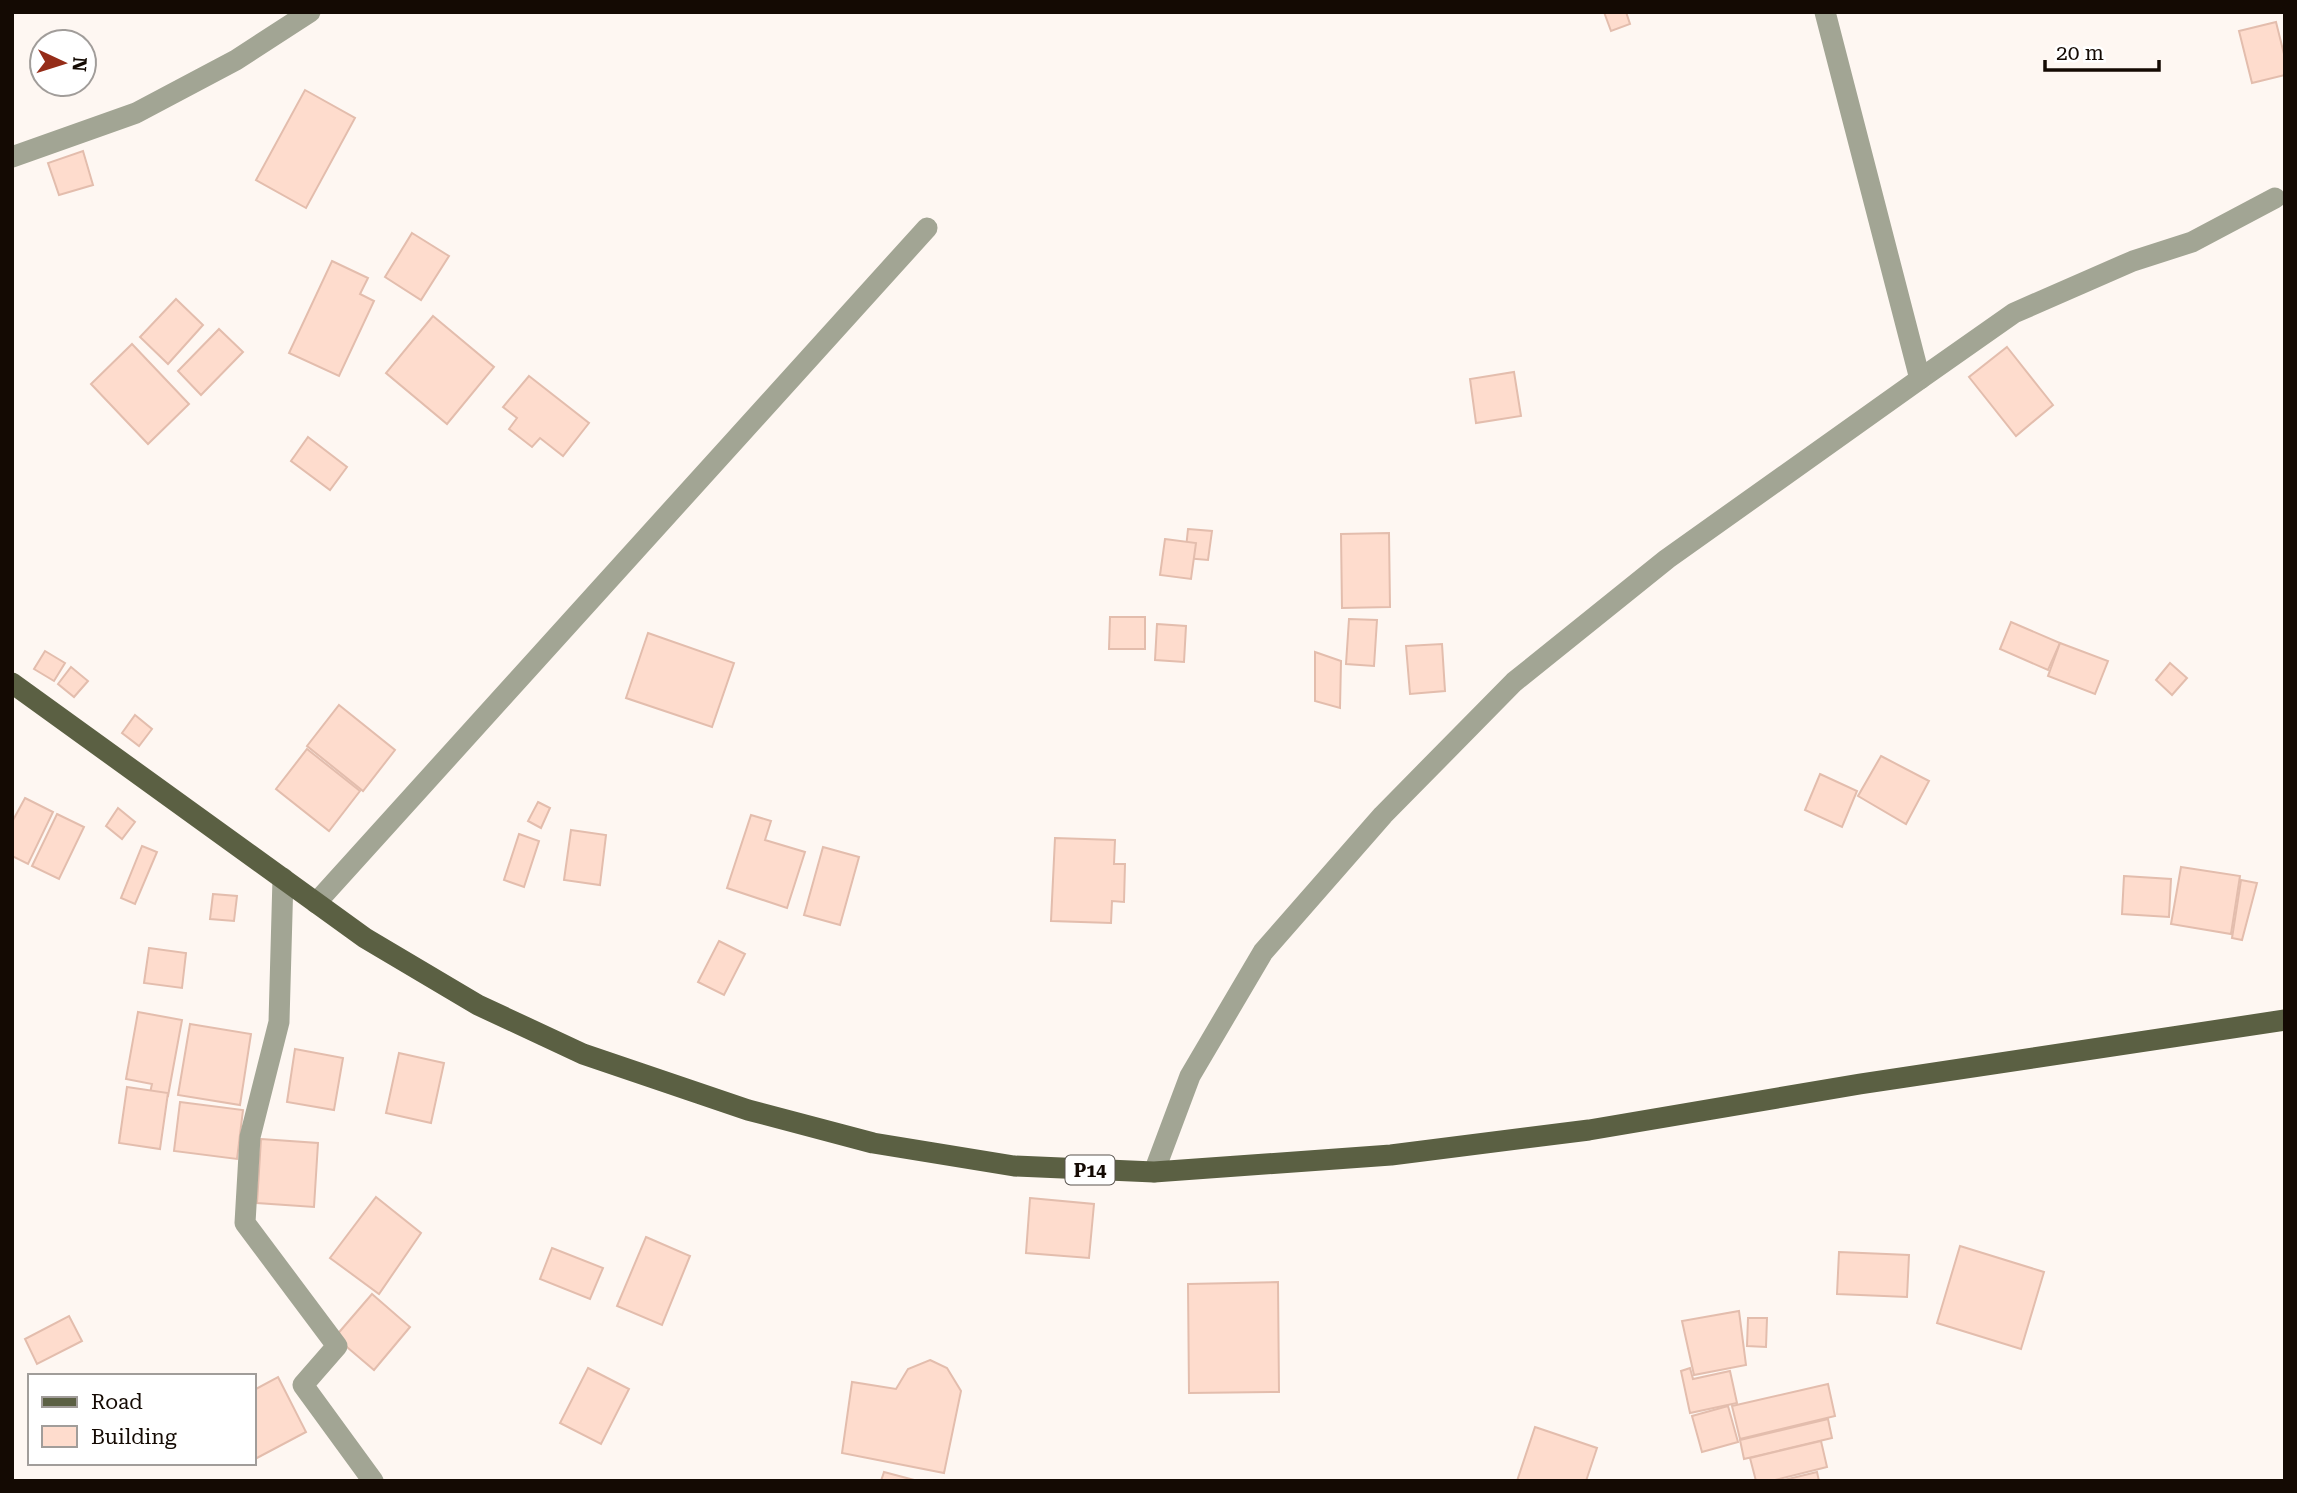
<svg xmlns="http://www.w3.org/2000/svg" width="2297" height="1493" font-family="'Roboto Serif',serif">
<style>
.building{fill:#fedccd;stroke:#e3bdad;stroke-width:2}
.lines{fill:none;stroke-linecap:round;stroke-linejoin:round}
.street{stroke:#a2a594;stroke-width:21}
.primary{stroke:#5b6043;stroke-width:21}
.labels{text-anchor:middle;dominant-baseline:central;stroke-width:7;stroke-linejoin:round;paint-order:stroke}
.shield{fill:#fff;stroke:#5a544f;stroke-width:2}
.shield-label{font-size:18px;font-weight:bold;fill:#140a03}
</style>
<rect width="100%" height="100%" fill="#fef7f2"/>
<g class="building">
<path d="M1604,12H1626L1630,24L1611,31Z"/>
<path d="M2276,22L2285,58V75L2252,83L2239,31Z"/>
<path d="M305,90L355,118L306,208L256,180Z"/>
<path d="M83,151L93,185L59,195L48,163Z"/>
<path d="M412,233L449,256L421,300L385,277Z"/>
<path d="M332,261L368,278L360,294L374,301L339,376L289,353Z"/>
<path d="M176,299L203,325L168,364L140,337Z"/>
<path d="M433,316L494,367L447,424L386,373Z"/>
<path d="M219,329L243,352L201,395L178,371Z"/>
<path d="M132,344L189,404L148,444L91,384Z"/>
<path d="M2007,347L2053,405L2016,436L1969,377Z"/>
<path d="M1514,372L1521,416L1476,423L1470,379Z"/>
<path d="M529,376L589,423L563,456L540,438L532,447L509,429L517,418L503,407Z"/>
<path d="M308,437L347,467L330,490L291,461Z"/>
<path d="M1188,529L1212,531L1208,560L1185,558Z"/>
<path d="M1389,533L1390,607L1342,608L1341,534Z"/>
<path d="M1165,539L1196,543L1191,579L1160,575Z"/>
<path d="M1110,617H1145V649H1109Z"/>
<path d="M1349,619L1377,620L1374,666L1346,664Z"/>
<path d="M2011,622L2060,643L2048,670L2000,649Z"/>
<path d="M1157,624L1186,626L1184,662L1155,660Z"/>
<path d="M648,633L734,663L712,727L626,698Z"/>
<path d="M2060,643L2108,661L2095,694L2048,676Z"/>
<path d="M1442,644L1445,691L1410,694L1406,646Z"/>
<path d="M45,651L65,663L54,681L34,669Z"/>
<path d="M1315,652L1341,661L1340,708L1315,701Z"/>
<path d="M2170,663L2187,678L2172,695L2156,680Z"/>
<path d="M71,667L88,681L74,697L58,684Z"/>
<path d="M339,705L395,750L363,791L307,746Z"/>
<path d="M135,715L152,729L139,746L122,733Z"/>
<path d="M307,749L360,791L329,831L276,789Z"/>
<path d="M1881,756L1929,781L1906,824L1858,796Z"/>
<path d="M1820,774L1857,791L1842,827L1805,810Z"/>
<path d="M25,798L53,812L28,864L12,856V822Z"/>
<path d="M538,802L550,808L541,828L528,821Z"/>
<path d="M118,808L135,822L122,839L106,826Z"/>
<path d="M57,814L84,827L59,879L32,866Z"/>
<path d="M751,815L771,821L765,840L805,852L787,908L727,888Z"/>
<path d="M571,830L606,835L600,885L564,880Z"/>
<path d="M519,834L539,841L524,887L504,880Z"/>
<path d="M1055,838L1115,840L1114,864H1125L1124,902L1112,901L1111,923L1051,921Z"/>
<path d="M142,846L157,852L135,904L121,898Z"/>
<path d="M823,847L859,857L840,925L804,915Z"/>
<path d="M2181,867L2240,876L2231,934L2171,924Z"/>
<path d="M2124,876L2171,879L2169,917L2122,914Z"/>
<path d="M2241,880L2257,883L2242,940L2232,938Z"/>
<path d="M213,894L237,896L234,921L210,919Z"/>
<path d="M719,941L745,954L724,995L698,982Z"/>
<path d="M149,948L186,953L182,988L144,983Z"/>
<path d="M138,1012L182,1020L168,1096L150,1093L152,1084L126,1079Z"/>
<path d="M190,1024L251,1034L240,1105L178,1095Z"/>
<path d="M295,1049L343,1058L334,1110L287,1102Z"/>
<path d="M399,1053L444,1063L431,1123L386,1113Z"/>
<path d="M127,1087L168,1093L160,1149L119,1143Z"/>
<path d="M180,1102L243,1110L237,1159L174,1151Z"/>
<path d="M261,1139L318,1143L314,1207L257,1203Z"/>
<path d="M376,1197L421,1233L379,1294L330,1258Z"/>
<path d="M1030,1198L1094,1204L1089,1258L1026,1253Z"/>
<path d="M646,1237L690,1256L662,1325L617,1306Z"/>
<path d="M1960,1246L2044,1272L2021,1349L1937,1323Z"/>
<path d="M552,1248L603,1268L590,1299L540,1279Z"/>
<path d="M1839,1252L1909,1255L1907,1297L1837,1294Z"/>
<path d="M1278,1282L1279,1392L1189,1393L1188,1284Z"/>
<path d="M372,1294L410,1327L374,1370L335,1337Z"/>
<path d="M1739,1311L1746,1365L1694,1375L1682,1321Z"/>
<path d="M69,1316L82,1341L37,1364L25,1339Z"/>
<path d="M1748,1318H1767L1766,1347L1747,1346Z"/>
<path d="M930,1360L947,1368L961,1391L944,1473L842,1453L852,1382L896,1389L908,1369Z"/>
<path d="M588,1368L629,1389L601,1444L560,1423Z"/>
<path d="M1690,1368L1693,1379L1730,1371L1737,1403L1690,1413L1681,1371Z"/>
<path d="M278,1377L306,1432L255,1459L254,1390Z"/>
<path d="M1828,1384L1835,1416L1740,1439L1732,1406Z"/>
<path d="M1728,1406L1738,1442L1702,1452L1692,1416Z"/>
<path d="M1828,1419L1832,1438L1744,1459L1740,1440Z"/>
<path d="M1535,1427L1597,1448L1586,1481H1517Z"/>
<path d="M1821,1441L1827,1467L1771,1481H1756L1750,1458Z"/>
<path d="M884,1472L918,1481H881Z"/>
<path d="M1817,1472L1819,1481H1780Z"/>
</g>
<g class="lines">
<g class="street">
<path d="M12,157L136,113L236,60L310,12"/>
<path d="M1920,379L2014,313L2133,261L2192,242L2275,198"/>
<path d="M283,878L279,1022L250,1137L245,1223L337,1346L303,1385L373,1481"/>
<path d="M316,903L927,228"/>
<path d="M1154,1172L1190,1076L1263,952L1383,815L1514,682L1667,559L1920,379L1825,12"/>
</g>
<path class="primary" d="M12,683L365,938L478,1005L583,1054L748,1110L873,1143L1014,1166L1154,1172L1391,1155L1589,1130L1860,1084L2285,1020"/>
</g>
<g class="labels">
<rect class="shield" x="1065.5" y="1155.5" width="49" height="29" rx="5"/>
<g class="shield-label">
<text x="1090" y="1170">P14</text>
</g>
</g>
<rect width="2297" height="1493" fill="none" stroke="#140a03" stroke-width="28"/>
<rect x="28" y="1374" width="228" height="91" fill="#ffffff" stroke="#a19d9a" stroke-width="2"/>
<rect x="42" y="1397" width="35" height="10" fill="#5b6043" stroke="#a19d9a" stroke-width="2"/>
<text x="91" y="1409" font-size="21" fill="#140a03">Road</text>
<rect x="42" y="1426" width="35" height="21" fill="#fedccd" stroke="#a19d9a" stroke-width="2"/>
<text x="91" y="1444" font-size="21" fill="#140a03">Building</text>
<g transform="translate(63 63) rotate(94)"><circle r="33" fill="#ffffff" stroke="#a19d9a" stroke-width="2"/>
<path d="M0-5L12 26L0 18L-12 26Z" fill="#952c18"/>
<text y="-10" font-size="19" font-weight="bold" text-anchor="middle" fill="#140a03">N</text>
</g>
<path d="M2045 60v10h114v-10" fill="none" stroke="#140a03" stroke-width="3.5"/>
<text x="2056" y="60" font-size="21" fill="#140a03" stroke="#ffffff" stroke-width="5" paint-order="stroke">20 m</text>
</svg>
